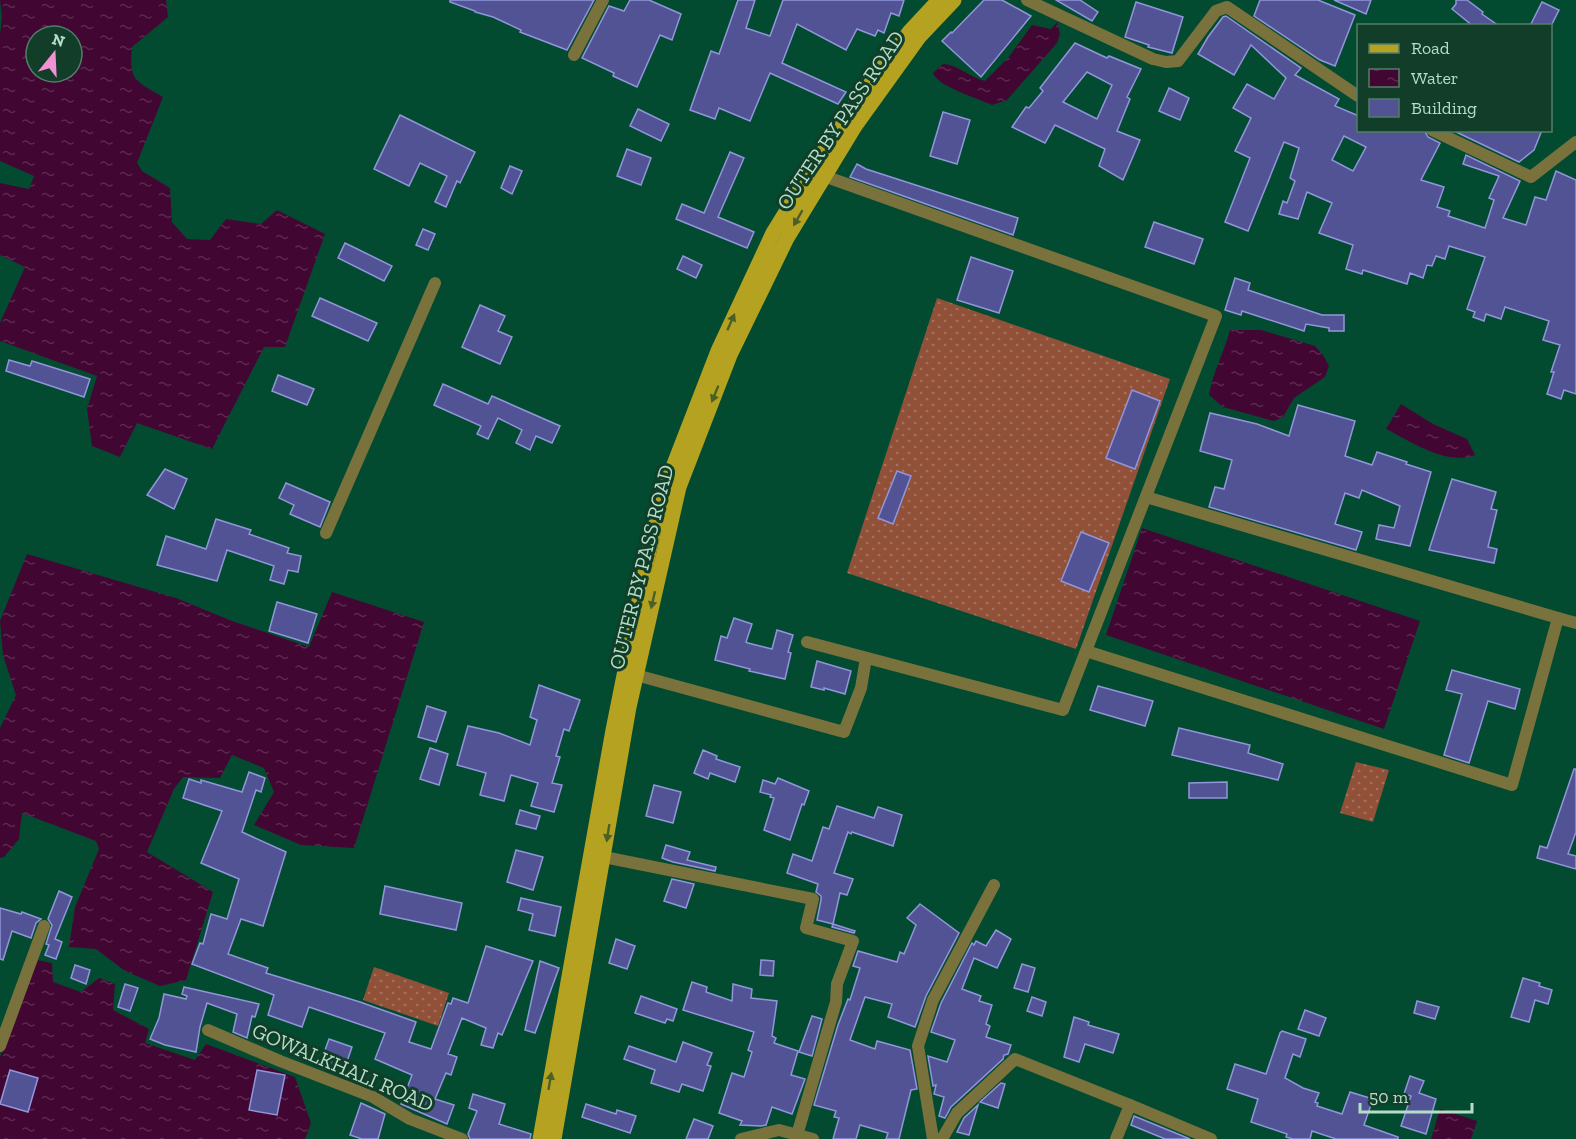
<svg xmlns="http://www.w3.org/2000/svg" width="1576" height="1139" font-family="'Zilla Slab',serif">
<style>
.grass{fill:url(#grass-dots)}
.water{fill:url(#water-ripples);fill-rule:evenodd}
.building{fill:#525394;stroke:#9196db;stroke-width:1.5;fill-rule:evenodd}
.lines{fill:none;stroke-linecap:round;stroke-linejoin:round}
.minor{stroke:#7a723d;stroke-width:12}
.primary{stroke:#b5a221;stroke-width:15}
.oneway{fill:#4a6026}
.labels{text-anchor:middle;dominant-baseline:central;stroke-width:6;stroke-linejoin:round;paint-order:stroke}
.street-label{font-size:21px;fill:#b6ddc7;stroke:#113d29}
</style>
<defs>
<pattern id="grass-dots" width="8" height="8" patternUnits="userSpaceOnUse" patternTransform="scale(1.5)"><rect width="8" height="8" fill="#915038"/><path d="M2 2h.1M6 6h.1" fill="none" stroke="#a3715c" stroke-width="1.8" stroke-linecap="round"/></pattern>
<pattern id="water-ripples" width="26" height="14" patternUnits="userSpaceOnUse" patternTransform="scale(1.5)"><rect width="26" height="14" fill="#420633"/><path d="M2 4q2-2 4 0t4 0M15 11q2-2 4 0t4 0" fill="none" stroke="#5b2a4f"/></pattern>
</defs>
<rect width="100%" height="100%" fill="#024b30"/>
<g class="grass">
<path d="M937,298L1170,379L1076,649L847,573Z"/>
<path d="M1356,762L1389,770L1373,822L1340,813Z"/>
<path d="M374,967L449,993L438,1026L363,1000Z"/>
</g>
<g class="water">
<path d="M0,0H166L168,17L132,47C129,82 135,80 163,97L137,163L142,171L170,188L172,222L187,239L210,240L226,219L261,224L277,210L325,234L285,347H264L212,449L137,423L120,457L92,446L87,409L97,376L0,341V323L25,267L0,255V183L29,189L34,176L0,161V35L2,17ZM36,36H72V72H36Z"/>
<path d="M1057,22L1060,34L1057,43L1007,100L992,105C979,99 937,86 933,73L943,64C959,65 969,77 985,81L1008,58L1032,25L1051,29Z"/>
<path d="M1230,330H1261L1315,346L1323,355L1329,366L1325,377L1294,398L1283,417L1274,421L1223,407L1209,395C1213,372 1224,352 1230,330Z"/>
<path d="M1401,404L1433,424L1467,439L1475,455C1446,466 1412,442 1386,429Z"/>
<path d="M1142,528L1420,621L1384,729L1106,635Z"/>
<path d="M27,554L176,598L232,621L309,647L332,592L424,622L354,848L301,845L254,825L274,792L264,768L232,755L220,778L183,777L174,789L147,852L213,892L186,980L160,986L125,971L96,949L69,947L75,907L99,849L96,841L22,813L19,839L4,857L0,858V728L16,695L3,655L0,621Z"/>
<path d="M37,960L52,963L53,982L81,992L99,978L115,984L113,1010L149,1029L145,1043L195,1060L206,1044L295,1077L311,1123L305,1139H0V1057Z"/>
<path d="M1440,1109L1477,1121L1471,1139H1431Z"/>
</g>
<g class="building">
<path d="M450,0H594L567,50L520,32L521,30L493,17L475,12V11L450,2Z"/>
<path d="M630,0H649L681,14L672,40L660,35L637,87L613,76L614,73L582,58L609,6L624,11Z"/>
<path d="M738,0H755L746,28L770,36L783,0H904L899,16L891,13L884,33L878,30L875,36L857,29L846,50L797,24L782,63L846,92L838,104L770,73L750,121L719,108L715,119L690,110L711,51L719,54Z"/>
<path d="M984,0H1002L1031,16L981,77L942,41L951,32L952,33Z"/>
<path d="M1056,0H1080L1098,12L1092,21Z"/>
<path d="M1260,0H1318L1355,15L1335,66L1320,60L1254,16Z"/>
<path d="M1334,0H1371L1366,14Z"/>
<path d="M1456,0H1467L1483,12L1482,14L1499,26H1473L1452,9L1456,4Z"/>
<path d="M1136,2L1183,17L1172,53L1148,47L1149,45L1125,37Z"/>
<path d="M1542,2L1559,10L1551,26H1530Z"/>
<path d="M1226,16L1301,68L1295,75L1339,99L1335,106L1359,116V130H1424L1428,137L1440,143L1421,180L1444,187L1437,207L1450,211L1448,216L1485,228L1494,200L1489,198L1499,176L1463,164L1466,155L1520,181L1503,218L1526,225L1535,197L1546,200L1556,171L1576,180V394L1564,390L1561,399L1547,394L1554,372H1551L1560,345L1543,340L1549,321L1505,307L1501,319L1486,314L1484,321L1473,317L1475,312L1467,309L1485,257L1449,246L1445,259L1436,256L1432,266L1427,265L1423,278L1410,273L1407,284L1363,270L1362,274L1346,269L1353,245L1319,233L1332,203L1307,192L1298,219L1279,214L1283,201L1287,203L1295,181L1290,178L1299,148L1284,142L1248,231L1225,222L1250,158L1235,151L1251,118L1233,108L1247,84L1274,99L1286,78L1251,45L1234,75L1198,54L1208,37L1223,17ZM1344,136L1366,147L1353,171L1332,160Z"/>
<path d="M1075,43L1107,58L1109,56L1141,69L1127,97L1130,99L1117,131L1140,140L1123,180L1099,166L1105,149L1055,125L1045,143L1012,127L1026,107L1029,108L1043,91L1040,88ZM1087,72L1112,85L1097,119L1063,102Z"/>
<path d="M1169,88L1189,98L1180,120L1159,111Z"/>
<path d="M638,109L669,124L661,141L630,126Z"/>
<path d="M943,112L970,120L957,164L930,156Z"/>
<path d="M400,115L475,152L460,183L457,181L446,207L435,202L447,176L420,163L409,186L374,169Z"/>
<path d="M1452,130H1542L1534,150L1519,162Z"/>
<path d="M627,149L651,158L641,185L617,176Z"/>
<path d="M730,152L744,158L718,217L754,232L747,248L676,219L682,204L704,213Z"/>
<path d="M857,164L866,169L1018,218L1013,235L850,177Z"/>
<path d="M510,166L522,171L512,194L501,188Z"/>
<path d="M1154,222L1203,239L1194,264L1145,247Z"/>
<path d="M423,229L435,234L428,250L416,245Z"/>
<path d="M345,243L392,266L384,281L338,258Z"/>
<path d="M683,256L702,265L696,278L677,269Z"/>
<path d="M971,257L1013,271L999,313L957,300Z"/>
<path d="M1235,278L1250,283L1248,290L1322,315H1344V331H1329V328L1306,324L1304,331L1242,311L1241,315L1225,310Z"/>
<path d="M320,298L377,323L368,341L312,316Z"/>
<path d="M480,305L505,316L498,331L512,337L500,364L462,347Z"/>
<path d="M9,360L30,366L32,361L90,379L84,397L6,371Z"/>
<path d="M278,375L314,389L307,405L272,391Z"/>
<path d="M443,384L488,404L492,396L560,426L552,443L536,436L530,450L516,443L522,430L498,418L488,439L477,434L481,426L434,405Z"/>
<path d="M1132,390L1160,401L1135,469L1106,458Z"/>
<path d="M1298,405L1355,421L1345,456L1372,465L1377,452L1407,462L1406,464L1431,472L1410,546L1376,539L1379,525L1394,528L1400,506L1362,490L1359,498L1345,493L1335,524L1362,532L1356,550L1209,507L1215,487L1224,489L1232,460L1200,451L1210,413L1257,424L1289,436Z"/>
<path d="M165,469L187,479L174,509L147,495Z"/>
<path d="M897,471L911,476L893,524L878,518Z"/>
<path d="M1452,479L1496,492L1491,509L1497,510L1488,547L1497,549L1494,563L1429,550Z"/>
<path d="M286,483L330,502L320,527L290,514L294,505L279,498Z"/>
<path d="M216,519L251,530L249,534L289,548L287,553L301,556L298,572L288,570L284,584L270,580L274,566L227,550L217,581L157,565L166,536L206,549Z"/>
<path d="M1081,532L1109,543L1089,592L1061,581Z"/>
<path d="M277,602L317,614L308,643L269,631Z"/>
<path d="M734,618L752,624L746,642L748,643L772,649L777,630L793,635L788,652L791,653L785,679L749,671L750,669L715,660L721,636L727,638Z"/>
<path d="M817,661L851,671L845,694L824,688V690L811,687Z"/>
<path d="M1452,670L1520,689L1515,709L1488,701L1469,763L1444,755L1462,694L1446,690Z"/>
<path d="M539,685L580,700L569,731L564,729L556,756L560,757L552,783L562,785L554,812L531,806L538,783L511,775L504,801L480,795L486,773L457,765L468,726L499,733L530,745L537,720L530,717Z"/>
<path d="M1098,686L1153,701L1145,726L1090,710Z"/>
<path d="M427,706L446,712L436,742L418,737Z"/>
<path d="M1179,728L1250,745L1248,753L1283,764L1278,780L1172,755Z"/>
<path d="M430,748L448,754L439,785L420,779Z"/>
<path d="M703,750L717,756L716,759L740,767L735,782L710,773L708,779L694,773Z"/>
<path d="M1574,769H1576V832L1568,854L1576,856V869L1537,858L1540,846L1547,848Z"/>
<path d="M249,772L265,778L261,792L256,790L242,832L286,852L263,926L241,919L228,954L268,968L266,973L360,1002L416,1022L409,1042L431,1049L448,1003L451,1004L453,998L468,1003L486,946L533,961L502,1035L498,1033L493,1048L481,1045L486,1028L462,1018L448,1054L457,1057L451,1075L446,1073L435,1099L454,1105L447,1124L401,1104L412,1075L375,1059L385,1033L309,1007L302,1027L268,1015L274,995L192,964L200,943L203,944L211,914L227,919L239,879L201,863L222,811L183,798L189,779L201,783V780L242,792Z"/>
<path d="M778,778L809,791L804,805L802,804L790,840L764,830L774,798L770,797L771,795L760,792L763,780L775,784Z"/>
<path d="M1227,782V798H1189V783Z"/>
<path d="M654,785L681,792L673,823L646,816Z"/>
<path d="M837,806L874,818L878,807L902,815L893,846L852,832L851,834L848,832L834,873L853,879L847,895L840,893L833,924L855,931L854,933L832,927L833,924L817,920L821,900V896L816,892L818,884L787,873L793,854L812,861L823,827L829,829Z"/>
<path d="M520,810L540,816L536,829L516,824Z"/>
<path d="M666,845L690,852L687,860L716,867L715,871L673,862L662,858Z"/>
<path d="M516,850L543,857L533,890L507,882Z"/>
<path d="M672,879L694,884L686,908L664,901Z"/>
<path d="M385,886L462,903L456,930L380,914Z"/>
<path d="M59,891L72,897L55,939L62,942L56,959L45,955L49,945L46,944L52,925L48,919Z"/>
<path d="M521,898L561,907L555,936L529,930L533,914L518,910Z"/>
<path d="M920,904L959,933L926,996L915,1027L888,1017L892,1004L865,997L850,1040L875,1049L877,1041L910,1050L917,1089L911,1090L899,1139H886L888,1133L860,1125L856,1139H833L839,1118L834,1117L836,1111L814,1105L838,1025L848,999L850,1000L860,968L853,966L858,951L897,962L900,952L904,954L916,925L907,918Z"/>
<path d="M0,908L21,914L22,912L41,919L36,923L31,938L12,931L3,960L0,959Z"/>
<path d="M996,930L1011,939L997,968L974,958L962,989L981,996L979,1001L992,1005L986,1024L990,1026L986,1037L1011,1045L1008,1054L1004,1055L1003,1059L951,1107L945,1118L939,1116L944,1097L934,1094L936,1085L933,1086L928,1056L947,1062L955,1040L931,1032L941,1003L972,943L974,945L976,941L986,946Z"/>
<path d="M616,939L635,946L627,969L609,963Z"/>
<path d="M761,960L774,961L773,976L760,975Z"/>
<path d="M540,961L559,968L535,1033L525,1030Z"/>
<path d="M1022,964L1035,968L1028,992L1014,988Z"/>
<path d="M75,965L90,970L86,984L71,978Z"/>
<path d="M1523,978L1540,983L1539,986L1552,990L1548,1004L1535,1000L1529,1022L1511,1017Z"/>
<path d="M692,982L707,987L706,992L732,1001L733,984L752,989L751,998L777,1001L772,1036L776,1038L774,1043L798,1051L791,1075L805,1079L792,1114L772,1107L766,1125L761,1126L740,1125L742,1121L719,1113L732,1073L744,1077L752,1052L748,1050L754,1032L683,1010Z"/>
<path d="M125,984L138,988L130,1011L118,1007Z"/>
<path d="M184,987L259,1004L255,1017L252,1016L247,1038L233,1032L237,1014L207,1003L200,1027L196,1052L165,1045L150,1039L159,1018L164,994L186,999L187,996L182,994Z"/>
<path d="M641,996L677,1009L673,1021L667,1019L665,1023L635,1013Z"/>
<path d="M1032,997L1046,1002L1042,1016L1027,1011Z"/>
<path d="M1417,1001L1439,1007L1435,1019L1414,1013Z"/>
<path d="M1305,1010L1326,1018L1319,1036L1298,1029Z"/>
<path d="M812,1016L822,1019L812,1056L799,1052Z"/>
<path d="M1074,1017L1089,1022L1088,1025L1119,1034L1113,1053L1085,1044L1079,1062L1064,1057Z"/>
<path d="M1282,1031L1306,1039L1300,1057L1293,1054L1285,1078L1303,1088L1319,1093L1315,1102L1318,1103L1317,1106L1342,1114L1350,1092L1373,1099L1364,1125L1398,1137V1139H1336L1312,1131L1310,1139H1293L1286,1137L1287,1134L1251,1122L1258,1099L1227,1089L1235,1064L1266,1074L1280,1033Z"/>
<path d="M329,1039L352,1047L342,1076L319,1067Z"/>
<path d="M683,1042L712,1053L707,1065L711,1066L703,1091L682,1084L679,1092L651,1083L655,1070L624,1059L629,1046L676,1062Z"/>
<path d="M10,1070L38,1078L28,1112L0,1104Z"/>
<path d="M257,1070L285,1075L277,1115L249,1110Z"/>
<path d="M1410,1076L1424,1081L1419,1093L1436,1099L1426,1134L1401,1126L1411,1096L1404,1094Z"/>
<path d="M1001,1083L1005,1084L998,1108L980,1102Z"/>
<path d="M473,1094L505,1104L499,1124L531,1134L530,1139H470L468,1134L477,1111L469,1108Z"/>
<path d="M361,1103L385,1114L378,1139H362L350,1135Z"/>
<path d="M586,1104L616,1114L617,1110L636,1116L630,1133L582,1117Z"/>
<path d="M978,1105L969,1135L957,1132L964,1118Z"/>
<path d="M1134,1116L1190,1139H1165L1131,1125Z"/>
<path d="M694,1119L713,1126L708,1139H686Z"/>
</g>
<g class="lines">
<g class="minor">
<path d="M1027,0L1153,59L1166,62L1178,61L1216,11L1227,7L1358,96"/>
<path d="M574,55L603,0"/>
<path d="M1432,130L1531,177L1576,142"/>
<path d="M1146,497L1558,618"/>
<path d="M326,533L435,283"/>
<path d="M807,642L1063,710L1216,316L824,176"/>
<path d="M1086,651L1512,785L1558,618L1576,623"/>
<path d="M636,675L844,732L861,688L866,658"/>
<path d="M604,857L813,899L806,928L853,941L837,984L836,1002L797,1135"/>
<path d="M208,1030L280,1061L373,1097L410,1119L462,1139"/>
<path d="M0,1046L44,926"/>
<path d="M741,1139L779,1130L813,1139"/>
<path d="M933,1139L918,1046L933,1000L994,885"/>
<path d="M942,1139L957,1113L1015,1059L1130,1105"/>
<path d="M1116,1139L1130,1105L1211,1139"/>
</g>
<g class="primary">
<path d="M540,1139L613,730L650,546L666,485L718,351L773,233L841,123L910,31L939,0"/>
<path d="M554,1139L629,707L679,487L730,355L787,238L855,126L919,37L954,0"/>
</g>
</g>
<defs><path id="oneway-solid" d="M-6-.8H1V-3.2L6.5 0L1 3.2V.8H-6Z" transform="scale(1.5)"/></defs>
<g class="oneway">
<use href="#oneway-solid" transform="translate(798 218) rotate(120)"/>
<use href="#oneway-solid" transform="translate(731 322) rotate(-66)"/>
<use href="#oneway-solid" transform="translate(715 394) rotate(112)"/>
<use href="#oneway-solid" transform="translate(653 600) rotate(103)"/>
<use href="#oneway-solid" transform="translate(608 833) rotate(99)"/>
<use href="#oneway-solid" transform="translate(550 1081) rotate(-80)"/>
</g>
<g class="labels">
<g class="street-label">
<text transform="translate(840 120) rotate(-56)">OUTER BY PASS ROAD</text>
<text transform="translate(641 567) rotate(-76)">OUTER BY PASS ROAD</text>
<text transform="translate(343 1067) rotate(23)">GOWALKHALI ROAD</text>
</g>
</g>
<rect x="1357" y="24" width="195" height="108" fill="#113d29" stroke="#537d68" stroke-width="1.5"/>
<rect x="1369" y="44" width="30" height="9" fill="#b5a221" stroke="#537d68" stroke-width="1.5"/>
<text x="1411" y="54" font-size="18" fill="#b6ddc7">Road</text>
<rect x="1369" y="69" width="30" height="18" fill="url(#water-ripples)" stroke="#537d68" stroke-width="1.5"/>
<text x="1411" y="84" font-size="18" fill="#b6ddc7">Water</text>
<rect x="1369" y="99" width="30" height="18" fill="#525394" stroke="#537d68" stroke-width="1.5"/>
<text x="1411" y="114" font-size="18" fill="#b6ddc7">Building</text>
<g transform="translate(54 54) rotate(18)"><circle r="28" fill="#113d29" stroke="#537d68" stroke-width="1.5"/>
<path d="M0-4.5L10 22L0 15L-10 22Z" fill="#f491d3"/>
<text y="-9" font-size="16" font-weight="bold" text-anchor="middle" fill="#b6ddc7">N</text>
</g>
<path d="M1360 1103v9h112v-9" fill="none" stroke="#b6ddc7" stroke-width="3"/>
<text x="1369" y="1103" font-size="18" fill="#b6ddc7" stroke="#113d29" stroke-width="4.5" paint-order="stroke">50 m</text>
</svg>
